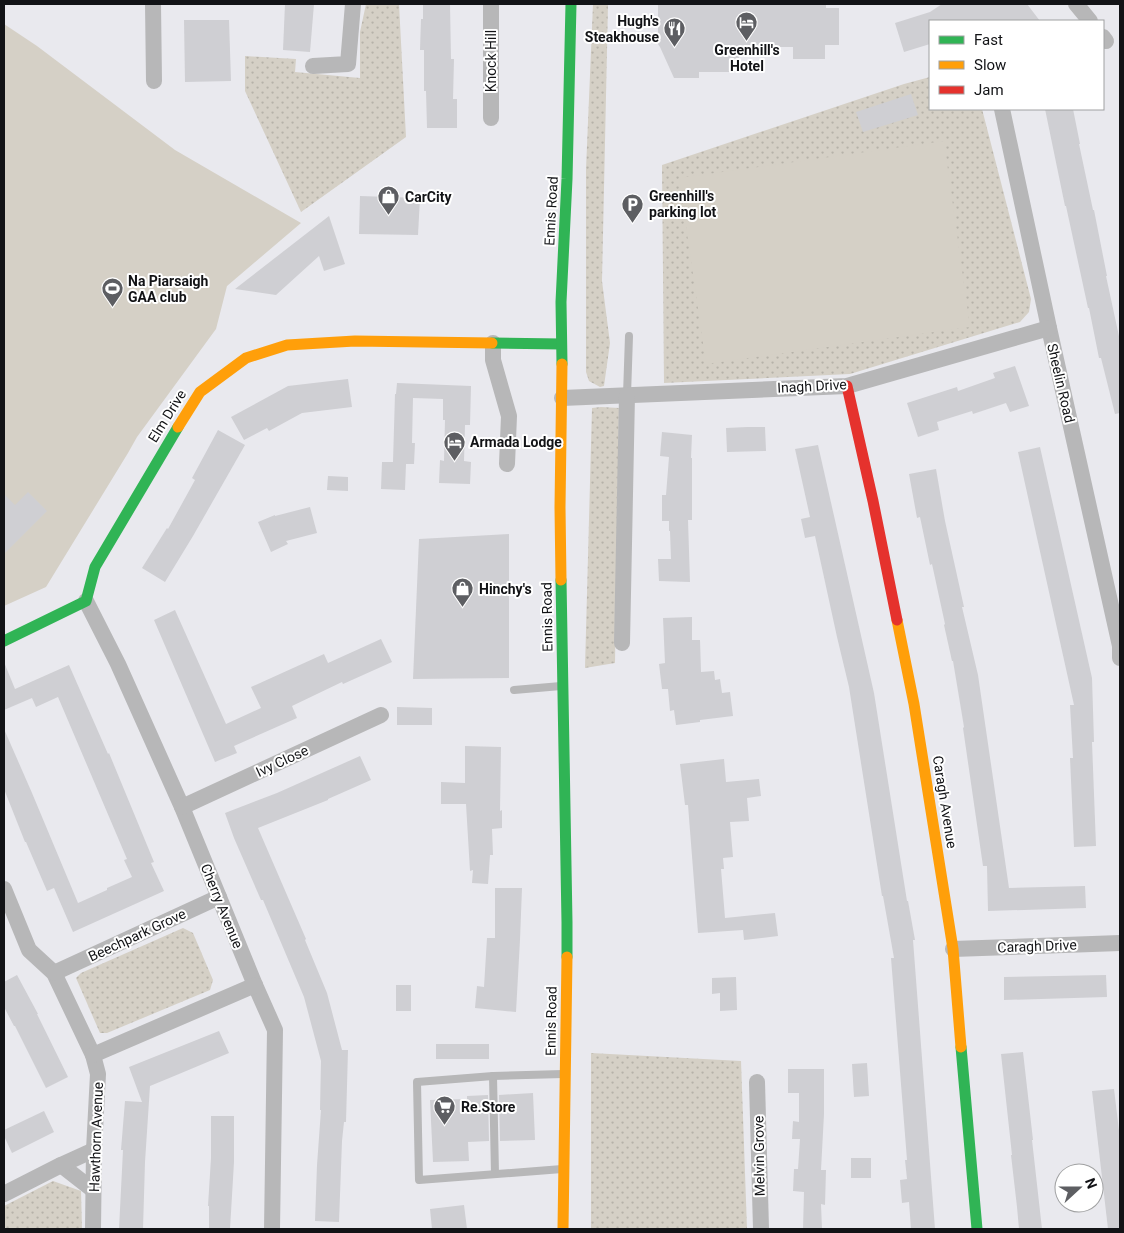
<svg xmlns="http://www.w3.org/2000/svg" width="1124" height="1233" font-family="Roboto,sans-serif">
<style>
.grass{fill:url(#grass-dots)}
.garden{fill:#d5d0c6}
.building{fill:#cfcfd3}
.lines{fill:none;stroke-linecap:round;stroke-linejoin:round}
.lane{stroke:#b7b7b8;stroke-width:8}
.street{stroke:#b7b7b8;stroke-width:16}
.fast{stroke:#30b455;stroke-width:11}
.slow{stroke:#ff9f0a;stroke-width:11}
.jam{stroke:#e5322d;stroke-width:11}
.labels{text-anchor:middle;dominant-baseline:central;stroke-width:4;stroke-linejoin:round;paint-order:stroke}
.poi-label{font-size:14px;font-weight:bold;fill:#121316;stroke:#fff;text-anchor:start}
.street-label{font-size:14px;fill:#121316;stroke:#fff}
</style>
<defs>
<pattern id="grass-dots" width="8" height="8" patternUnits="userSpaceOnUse" patternTransform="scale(1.25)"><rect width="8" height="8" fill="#d5d0c6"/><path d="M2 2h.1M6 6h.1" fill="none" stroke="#b6b2a9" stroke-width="1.8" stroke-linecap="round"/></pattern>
</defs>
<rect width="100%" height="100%" fill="#e9e9ee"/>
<g class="grass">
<path d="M366,4H399L406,137L301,212L245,91V56L296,59L295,72L360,78V32Z"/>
<path d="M593,4H608L602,281L610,343L604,386L600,387L589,381L586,372V169Z"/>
<path d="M930,77V109H982L1031,299L1029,312L1020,322L850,374L664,383L662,165L904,84Z"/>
<path d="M601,407L619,408L615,663L585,668L592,408Z"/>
<path d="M183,928L193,933L213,980L210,990L107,1033H100L76,978L81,973Z"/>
<path d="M591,1053L741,1061L747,1229H591Z"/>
<path d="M53,1181L81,1191L82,1229H4V1206Z"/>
</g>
<g class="garden">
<path d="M4,24L37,46L175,150L301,223L227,286L216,329L137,437L128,453L46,587L4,606Z"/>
<path d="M944,141L970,327L706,364L679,178Z"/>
</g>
<g class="building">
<path d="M285,4H314L310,52L283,50Z"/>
<path d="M423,4H450L451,59H454L453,99H457V128H427L426,91H424V50H420L421,19H423Z"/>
<path d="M658,4H826V8H839V45H825V59H793V47H739V72H699V78H674L660,47L653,37L658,33Z"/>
<path d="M942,4H1027L1040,21H930V44L904,52L895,23L930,12Z"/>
<path d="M184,20H229L231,81L185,82Z"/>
<path d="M911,94L918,115L863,132L856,112Z"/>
<path d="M1045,109H1073L1080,144H1079L1093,210H1094L1107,276H1106L1120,341V413L1115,414L1101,358H1099L1089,308H1088L1066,206H1065Z"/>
<path d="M360,196L420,198L418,235L359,234Z"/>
<path d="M329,216L345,264L324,271L319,256L276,295L235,289Z"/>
<path d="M1015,366L1029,406L1010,412L1006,403L973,414L972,411L937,422L939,430L918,437L907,403L957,387L958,391L995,378L993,373Z"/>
<path d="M348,379L352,407L302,413L269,431L267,428L244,440L231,417L288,386Z"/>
<path d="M397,383L471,386L470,425H465L464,461L471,462L470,484L439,483L440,460L444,461L445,420H443V399L413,398L412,443H415L414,464H406L405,490L381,489L382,462H393L395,394H396Z"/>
<path d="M747,427H765L766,451L727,452L726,428Z"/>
<path d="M218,430L245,445L193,536L165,582L142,568L167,528L168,529L195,480L192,478Z"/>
<path d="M662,432L692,435L691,458H692V520H688L690,582L659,581L658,559H671L670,531H669V521H662V495H666L669,457L660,456Z"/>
<path d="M818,445L874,693L907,901H908L915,940H913L935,1229H911L909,1202L902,1203L900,1180L907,1179L905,1160H907L891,958H894L883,896H882L849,687L837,637L815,536L805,538L801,519L810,517L795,449Z"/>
<path d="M1040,447L1092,678L1094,742H1092L1096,846L1074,847L1070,758H1073L1070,705H1074L1018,452Z"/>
<path d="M936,469L945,521L964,607H962L978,675L1009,888L1085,886L1086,908L988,911L987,866H983L963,728L964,727L953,661H952L944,625L945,624L932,564L930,565L920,517L917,518L909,474Z"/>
<path d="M328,476L348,477V491L327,490Z"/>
<path d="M28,492L47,511L4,554V494L15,505Z"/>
<path d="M310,507L317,533L286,541L288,544L271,552L258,522L275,515V516Z"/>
<path d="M509,534V678L413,679L419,539Z"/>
<path d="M175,610L226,724L261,708L251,687L324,654L328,663L381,639L392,662L343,684L342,682L292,706L297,718L234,746L237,753L215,762L154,620Z"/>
<path d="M692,617V640H700L701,672L714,671L715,680L720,679L722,693L730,692L733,716L700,720V722L676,725L674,710L670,711L668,689H662L659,664L665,663L663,618Z"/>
<path d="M4,662L15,689L69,665L108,754L109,753L154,862L151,863L164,891L73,932L54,888L47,891L26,842H25L4,789V729L32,793L78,903L107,890V888L132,877L124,860L127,859L58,697L36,707L32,698L4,710Z"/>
<path d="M397,707L432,708V725H397Z"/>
<path d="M465,746L501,747L500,811L502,810V828L492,829L493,855H490L488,884L472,883L473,870L470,871L466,804H441V782L465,783Z"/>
<path d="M360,756L371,780L328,799V800L258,828L306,939L305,940L327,993L342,1050H348L346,1122H344L342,1141L339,1222L315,1221L317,1165L321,1110H320L321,1061L304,997L263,900H261L234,838L225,813L277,793Z"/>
<path d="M724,759L726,782L759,779L761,796L747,798L749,821L730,822L733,857L723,858L724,869H721L725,918L775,913L778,936L744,940L743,930L698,933L688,805H685L680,764Z"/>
<path d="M495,888H522L520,940L516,1012L475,1008L477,986L484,987L487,938H495Z"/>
<path d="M17,975L38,1014H37L68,1077L46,1088L15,1026H14L4,1007V982Z"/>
<path d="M1106,975L1107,997L1004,1000V977Z"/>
<path d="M736,977L737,1010L720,1011V993L712,994V978Z"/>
<rect x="396" y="985" width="15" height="26"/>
<path d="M219,1031L229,1053L179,1074L150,1086L145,1162L143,1229H119L123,1150H121L125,1101L142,1102L129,1067Z"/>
<rect x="436" y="1044" width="53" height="15"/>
<path d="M1023,1052L1033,1140H1032L1042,1229H1019L1017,1207L1011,1155H1012L1001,1054Z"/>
<path d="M867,1063L869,1096L854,1097L852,1064Z"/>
<path d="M788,1069H824V1114L821,1170H826L825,1205L821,1204L822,1229H803L804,1192L793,1191L794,1169H798L800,1139H792L793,1121L799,1122V1093H788Z"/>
<path d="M1114,1089L1120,1139V1229H1108L1092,1091Z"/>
<path d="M533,1093L535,1140L500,1141L499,1095Z"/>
<path d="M488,1095L489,1141L468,1142L469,1161L433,1162L430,1100L467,1099V1096Z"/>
<path d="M44,1111L54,1132L12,1153L4,1136V1130Z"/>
<path d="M211,1116H234V1162L230,1229H209V1206H208L211,1158Z"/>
<rect x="851" y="1158" width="20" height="20"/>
<path d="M464,1205L467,1229H432L430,1209Z"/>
</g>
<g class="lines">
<g class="lane">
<path d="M627,395L629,336"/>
<path d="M514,690L561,686"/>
<path d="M493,1076L495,1174"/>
<path d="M562,1169L419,1180L417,1082L493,1076L563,1074"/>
</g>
<g class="street">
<path d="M153,4L154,81"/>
<path d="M1076,4L1090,21"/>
<path d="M1103,37L1106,41"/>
<path d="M313,66L348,64L353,4"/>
<path d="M1002,109L1049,328L1120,646V658"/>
<path d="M491,118V4"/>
<path d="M493,343V360L509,416L507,464"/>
<path d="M562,398L847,386L1049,328"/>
<path d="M86,601L118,664L182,807L255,985L275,1030L272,1229"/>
<path d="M622,643L627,395"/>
<path d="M182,807L381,715"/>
<path d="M4,889L29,950L54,973L93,1055L98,1074L94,1150L93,1229"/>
<path d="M953,949L1120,943"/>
<path d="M54,973L219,897"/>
<path d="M93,1055L255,985"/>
<path d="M757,1082L761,1229"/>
<path d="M61,1165L93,1190"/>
<path d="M4,1194L61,1165L94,1150"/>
</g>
<g class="fast">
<path d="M492,343L561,344"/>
<path d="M562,364L561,302L567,179L571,4"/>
<path d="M561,580L567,922V957"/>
<path d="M4,641L86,601L95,567L178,427"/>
<path d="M961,1047L977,1229"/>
</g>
<g class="slow">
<path d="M178,427L200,392L246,358L287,345L355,341L492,343"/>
<path d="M561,580L560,507L562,364"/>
<path d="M897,620L914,704L953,949L961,1047"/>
<path d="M563,1229L567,957"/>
</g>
<path class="jam" d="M847,386L873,501L897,620"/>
</g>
<defs>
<symbol id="hotel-pin" viewBox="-11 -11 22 30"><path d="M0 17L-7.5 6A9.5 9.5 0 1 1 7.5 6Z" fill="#5d5e62" stroke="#fff"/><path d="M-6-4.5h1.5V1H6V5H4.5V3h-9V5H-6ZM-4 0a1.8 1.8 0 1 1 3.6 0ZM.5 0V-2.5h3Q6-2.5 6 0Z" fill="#fff"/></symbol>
<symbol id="restaurant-pin" viewBox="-11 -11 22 30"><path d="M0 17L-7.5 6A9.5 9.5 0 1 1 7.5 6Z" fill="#5d5e62" stroke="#fff"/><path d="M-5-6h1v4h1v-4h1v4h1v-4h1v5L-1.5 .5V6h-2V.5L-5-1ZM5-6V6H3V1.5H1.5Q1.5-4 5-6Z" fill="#fff"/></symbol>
<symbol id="shop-pin" viewBox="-11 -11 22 30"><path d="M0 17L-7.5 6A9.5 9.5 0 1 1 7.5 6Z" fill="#5d5e62" stroke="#fff"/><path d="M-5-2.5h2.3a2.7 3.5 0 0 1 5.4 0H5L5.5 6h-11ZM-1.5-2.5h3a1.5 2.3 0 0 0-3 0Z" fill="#fff"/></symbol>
<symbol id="parking-pin" viewBox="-11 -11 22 30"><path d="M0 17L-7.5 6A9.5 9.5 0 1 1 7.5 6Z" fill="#5d5e62" stroke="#fff"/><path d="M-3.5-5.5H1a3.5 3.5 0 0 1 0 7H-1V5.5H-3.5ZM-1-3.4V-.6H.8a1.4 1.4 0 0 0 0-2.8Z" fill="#fff"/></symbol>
<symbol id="stadium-pin" viewBox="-11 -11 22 30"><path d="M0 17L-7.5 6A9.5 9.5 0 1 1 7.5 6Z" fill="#5d5e62" stroke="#fff"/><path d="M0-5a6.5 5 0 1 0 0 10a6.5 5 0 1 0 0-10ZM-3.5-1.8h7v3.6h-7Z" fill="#fff"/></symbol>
<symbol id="supermarket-pin" viewBox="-11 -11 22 30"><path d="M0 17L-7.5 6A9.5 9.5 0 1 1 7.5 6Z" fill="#5d5e62" stroke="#fff"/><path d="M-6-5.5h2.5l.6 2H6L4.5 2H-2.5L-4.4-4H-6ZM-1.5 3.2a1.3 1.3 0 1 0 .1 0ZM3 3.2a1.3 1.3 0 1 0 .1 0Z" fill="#fff"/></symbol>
</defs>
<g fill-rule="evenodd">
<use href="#hotel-pin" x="734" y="10" width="25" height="34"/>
<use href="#restaurant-pin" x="662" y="16" width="25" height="34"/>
<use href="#shop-pin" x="376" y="184" width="25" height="34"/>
<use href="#parking-pin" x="620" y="192" width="25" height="34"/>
<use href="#stadium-pin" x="100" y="276" width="25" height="34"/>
<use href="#hotel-pin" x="442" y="430" width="25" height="34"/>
<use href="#shop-pin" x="450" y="576" width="25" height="34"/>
<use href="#supermarket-pin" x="432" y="1094" width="25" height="34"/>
</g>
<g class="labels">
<g class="poi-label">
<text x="659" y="21" text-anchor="end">Hugh's<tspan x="659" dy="16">Steakhouse</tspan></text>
<text x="747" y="50" text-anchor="middle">Greenhill's<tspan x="747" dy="16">Hotel</tspan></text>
<text x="649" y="196">Greenhill's<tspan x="649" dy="16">parking lot</tspan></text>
<text x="405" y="197">CarCity</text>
<text x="128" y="281">Na Piarsaigh<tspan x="128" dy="16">GAA club</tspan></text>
<text x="470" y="442">Armada Lodge</text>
<text x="479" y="589">Hinchy's</text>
<text x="461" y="1107">Re.Store</text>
</g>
<g class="street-label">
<text transform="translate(491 61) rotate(-90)">Knock Hill</text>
<text transform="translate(551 211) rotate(-87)">Ennis Road</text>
<text transform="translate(1061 383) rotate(77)">Sheelin Road</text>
<text transform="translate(812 386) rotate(-3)">Inagh Drive</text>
<text transform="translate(167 416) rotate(-58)">Elm Drive</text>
<text transform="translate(547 617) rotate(-91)">Ennis Road</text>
<text transform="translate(282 761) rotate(-25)">Ivy Close</text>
<text transform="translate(945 802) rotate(81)">Caragh Avenue</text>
<text transform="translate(222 906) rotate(68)">Cherry Avenue</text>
<text transform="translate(137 935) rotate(-25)">Beechpark Grove</text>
<text transform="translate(1037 946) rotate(-2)">Caragh Drive</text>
<text transform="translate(551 1021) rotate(-89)">Ennis Road</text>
<text transform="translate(96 1137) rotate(-88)">Hawthorn Avenue</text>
<text transform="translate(759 1156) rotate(-91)">Melvin Grove</text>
</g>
</g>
<rect width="1124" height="1233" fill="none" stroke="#121316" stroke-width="10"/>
<rect x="929" y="20" width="175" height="90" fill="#ffffff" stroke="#a0a1a2"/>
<rect x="939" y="36" width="25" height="8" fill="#30b455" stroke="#a0a1a2"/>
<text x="974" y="45" font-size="15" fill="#121316">Fast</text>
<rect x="939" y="61" width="25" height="8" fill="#ff9f0a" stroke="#a0a1a2"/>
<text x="974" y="70" font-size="15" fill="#121316">Slow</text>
<rect x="939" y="86" width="25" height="8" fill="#e5322d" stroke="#a0a1a2"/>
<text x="974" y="95" font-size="15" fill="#121316">Jam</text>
<g transform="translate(1079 1188) rotate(69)"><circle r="24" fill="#ffffff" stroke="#a0a1a2"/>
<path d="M0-4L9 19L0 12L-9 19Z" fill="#5d5e62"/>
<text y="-8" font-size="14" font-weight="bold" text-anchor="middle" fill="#121316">N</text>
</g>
</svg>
